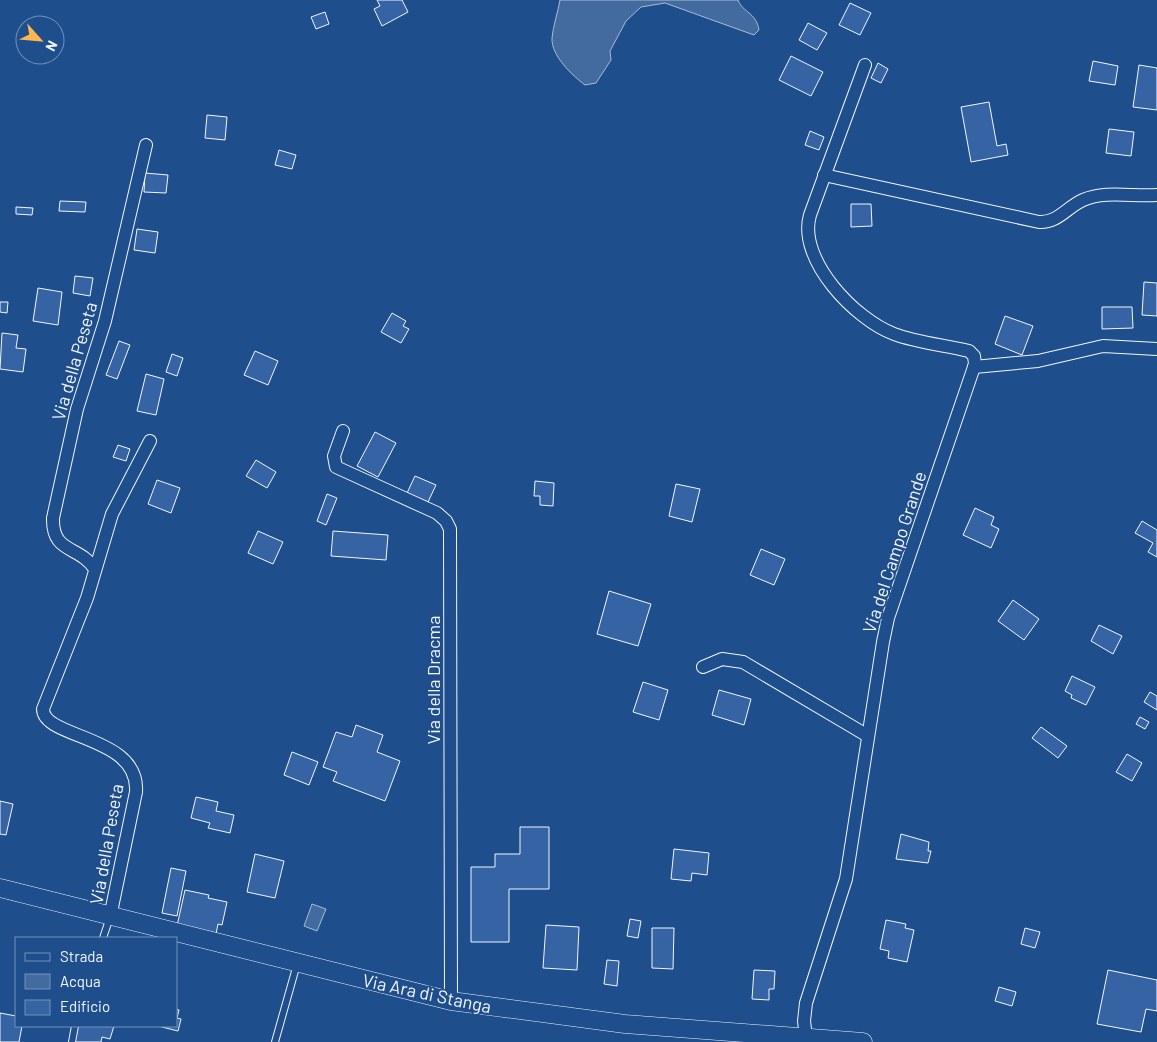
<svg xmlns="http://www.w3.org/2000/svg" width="1157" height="1042" font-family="Barlow,sans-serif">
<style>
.water{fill:#446ba0;stroke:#a8bbd7}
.building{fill:#3563a3;stroke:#f2f6ff}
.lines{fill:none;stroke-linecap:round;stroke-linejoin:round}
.lane-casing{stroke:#f2f6ff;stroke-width:8}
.street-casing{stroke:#f2f6ff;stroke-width:14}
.secondary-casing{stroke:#f2f6ff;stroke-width:19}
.lane{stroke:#1f4e8c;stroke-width:6}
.street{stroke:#1f4e8c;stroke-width:12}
.secondary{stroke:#1f4e8c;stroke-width:18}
.labels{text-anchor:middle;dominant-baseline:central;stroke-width:4;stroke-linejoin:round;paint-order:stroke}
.street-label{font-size:18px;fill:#f2f6ff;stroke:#1f4e8c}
</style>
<rect width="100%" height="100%" fill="#1f4e8c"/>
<g class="water">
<path d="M560,0H738C743,13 756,12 759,30L754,35L665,3L641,7L626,21L610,51L611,60L596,83L585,85C573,76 551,56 552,38C553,26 558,12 560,0Z"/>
<path d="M312,904L326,909L317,931L304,926Z"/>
</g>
<g class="building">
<path d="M377,0H402L408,12L382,26L374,9L380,6Z"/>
<path d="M850,3L871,13L860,35L839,25Z"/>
<path d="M325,12L329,24L316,29L311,17Z"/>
<path d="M808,23L827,33L817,50L799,40Z"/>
<path d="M791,56L823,72L811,96L779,80Z"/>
<path d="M1093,61L1118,66L1115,85L1089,81Z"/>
<path d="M878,63L888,69L881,83L871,78Z"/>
<path d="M1139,65L1157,68V110L1133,107Z"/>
<path d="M989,102L997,146L1006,144L1008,155L971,162L961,107Z"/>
<path d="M207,115L227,117L225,140L205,138Z"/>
<path d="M1109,129L1134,132L1131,156L1106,153Z"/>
<path d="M810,131L824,137L819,150L805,145Z"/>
<path d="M279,150L296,155L292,169L275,165Z"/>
<path d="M145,173L168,175L166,193L144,192Z"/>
<path d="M60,201L86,202L85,212L59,211Z"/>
<path d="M851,204H871L872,226L851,227Z"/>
<path d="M16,207L33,208L32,215L16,214Z"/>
<path d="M137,229L158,232L155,253L134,250Z"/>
<path d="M75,276L93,278L90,296L73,293Z"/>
<path d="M1144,282L1157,283V316L1142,315Z"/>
<path d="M38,288L62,292L58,325L33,321Z"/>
<path d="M0,302H8L7,313L0,312Z"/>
<path d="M1102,307H1132L1133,328L1102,329Z"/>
<path d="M392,313L406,321L403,326L409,329L401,343L381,332Z"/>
<path d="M1005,316L1033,326L1022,355L995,344Z"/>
<path d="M2,333L18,335L16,348L26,349L23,372L0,369Z"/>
<path d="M119,341L130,345L117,379L106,375Z"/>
<path d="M255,351L278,361L268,385L244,375Z"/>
<path d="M172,354L183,358L177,376L166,372Z"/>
<path d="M146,374L164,379L156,415L137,411Z"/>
<path d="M375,432L396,443L378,477L357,466Z"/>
<path d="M118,445L130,449L126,461L113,457Z"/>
<path d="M256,460L276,472L267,488L246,476Z"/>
<path d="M415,476L436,485L428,502L407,493Z"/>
<path d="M157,480L180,488L171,513L148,504Z"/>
<path d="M535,481L554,483L553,506L540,505V496H534Z"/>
<path d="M676,484L700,489L692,522L669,516Z"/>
<path d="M327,494L337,498L326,525L317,521Z"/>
<path d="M975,508L994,517L991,525L999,529L991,548L963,535Z"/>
<path d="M1142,521L1157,530V557L1148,552L1153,543L1135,533Z"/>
<path d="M258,531L283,542L273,564L248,553Z"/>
<path d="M333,531L388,535L386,560L331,556Z"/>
<path d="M761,549L785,559L774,585L750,575Z"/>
<path d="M609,591L651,604L638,646L597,634Z"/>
<path d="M1013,600L1039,619L1024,640L998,621Z"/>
<path d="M1099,625L1122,636L1113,654L1091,641Z"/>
<path d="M1072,676L1095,687L1086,705L1071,698L1072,695L1065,691Z"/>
<path d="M643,682L668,690L659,720L633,712Z"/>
<path d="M719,690L751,699L744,725L712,715Z"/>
<path d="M1150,692L1157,696V710L1144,702Z"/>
<path d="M1140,717L1149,722L1145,729L1136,724Z"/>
<path d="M356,725L383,735L377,752L400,761L385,801L333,781L337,772L323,767L336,732L352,737Z"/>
<path d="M1041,727L1067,746L1058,758L1032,738Z"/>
<path d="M292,752L318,762L309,785L284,775Z"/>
<path d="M1127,754L1142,763L1132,781L1116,772Z"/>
<path d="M196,797L218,802L216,811L234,815L230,833L208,828L210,823L191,818Z"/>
<path d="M0,801L13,804L6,835L0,834Z"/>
<path d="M520,827H549V889H509V942H471V867H495V854H520Z"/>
<path d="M901,834L929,842L928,851H931L928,863L896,859Z"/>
<path d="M674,849L709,853L707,875L692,873L691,881L671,879Z"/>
<path d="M255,854L284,861L275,898L247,892Z"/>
<path d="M171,868L186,871L177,916L162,913Z"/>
<path d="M185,890L209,895L208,898L227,902L222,925L218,924L216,934L177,926Z"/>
<path d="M630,919L641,921L638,938L627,936Z"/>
<path d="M886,920L906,924L905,928L914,930L907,962L888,958L889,951L880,949Z"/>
<path d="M546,925L579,927L577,970L543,968Z"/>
<path d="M652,928H674L673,969L652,968Z"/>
<path d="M1025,928L1040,932L1035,948L1021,944Z"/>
<path d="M607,960L619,961L617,986L604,984Z"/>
<path d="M754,970L775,971L774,989H769V1000L752,999Z"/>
<path d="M1108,970L1157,980V1011L1146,1009L1141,1032L1097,1024Z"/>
<path d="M999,987L1016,992L1012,1006L995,1001Z"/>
<path d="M176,1009L179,1010L177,1018L181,1019L178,1031L158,1026H176Z"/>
<path d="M0,1013L16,1016V1026H22L19,1042H0Z"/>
<path d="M78,1026H114L110,1039L102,1037L101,1042H74Z"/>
</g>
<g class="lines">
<defs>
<g id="lane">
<path d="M103,938L110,917"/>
<path d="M72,1042L75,1026"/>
<path d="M275,1042L297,964"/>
</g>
<g id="street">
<path d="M824,175L1039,222C1058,223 1067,207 1083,200C1106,190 1133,197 1157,195"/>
<path d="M974,367L1038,361L1103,346L1157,349"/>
<path d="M343,431L334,456L336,467L437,513L446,521L450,529L451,1001"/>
<path d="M95,569C79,545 52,554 53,518L77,409L105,321L146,145"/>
<path d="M703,667L722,659L743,662L868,736"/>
<path d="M110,917L136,792C140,735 43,739 43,709L87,598L112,514L150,441"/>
<path d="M806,1037L804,1021L806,1003L846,879L883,642L888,618L975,364L974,356L969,351C945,345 918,343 894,334C856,320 797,260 810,215L865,65"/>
</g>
<path id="secondary" d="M0,888L451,1001L625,1024L863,1042"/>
</defs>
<use href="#lane" class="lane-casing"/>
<use href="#street" class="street-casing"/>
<use href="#secondary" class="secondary-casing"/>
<use href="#lane" class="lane"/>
<use href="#street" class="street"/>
<use href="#secondary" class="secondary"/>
</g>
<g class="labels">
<g class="street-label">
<text transform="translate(74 361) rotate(-74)">Via della Peseta</text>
<text transform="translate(894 552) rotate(-72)">Via del Campo Grande</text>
<text transform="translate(433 680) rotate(-90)">Via della Dracma</text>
<text transform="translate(106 844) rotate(-80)">Via della Peseta</text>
<text transform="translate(427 993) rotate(12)">Via Ara di Stanga</text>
</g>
</g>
<rect x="15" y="937" width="162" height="90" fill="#1f4e8c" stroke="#7391ba"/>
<rect x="25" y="953" width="25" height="8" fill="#1f4e8c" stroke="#7391ba"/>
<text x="60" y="962" font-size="15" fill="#f2f6ff">Strada</text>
<rect x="25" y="974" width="25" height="15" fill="#446ba0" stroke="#7391ba"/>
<text x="60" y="987" font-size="15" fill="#f2f6ff">Acqua</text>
<rect x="25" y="1000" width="25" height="15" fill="#3563a3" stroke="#7391ba"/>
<text x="60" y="1012" font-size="15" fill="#f2f6ff">Edificio</text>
<g transform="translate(40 40) rotate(117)"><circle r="24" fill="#1f4e8c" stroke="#7391ba"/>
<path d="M0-4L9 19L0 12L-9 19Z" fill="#ffb74d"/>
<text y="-8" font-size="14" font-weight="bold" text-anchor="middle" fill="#f2f6ff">N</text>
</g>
</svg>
